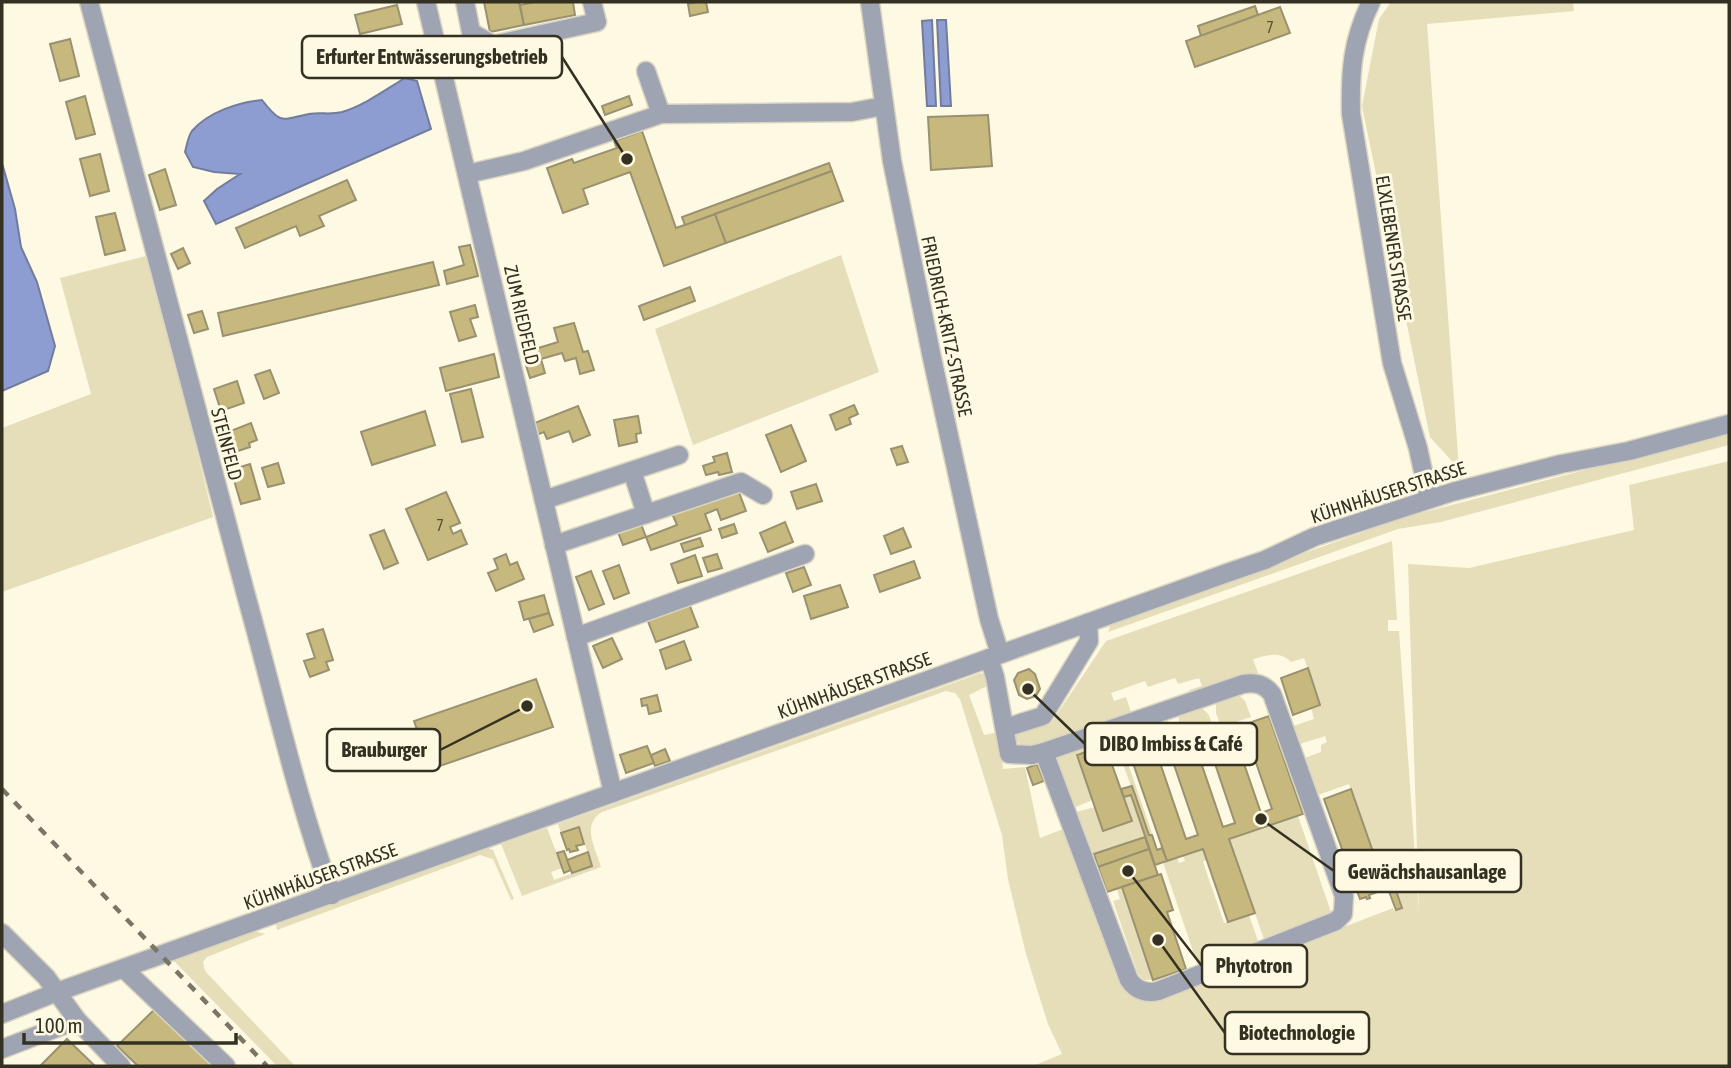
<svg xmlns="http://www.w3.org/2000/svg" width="1731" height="1068" font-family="'Asap Condensed',sans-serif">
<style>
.green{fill:#e6ddb9}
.water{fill:#8d9dd1;stroke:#727c9c;stroke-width:2}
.building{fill:#c7b97e;stroke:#99916f;stroke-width:2}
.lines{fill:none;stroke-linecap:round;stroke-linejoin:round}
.minor-casing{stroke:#dad5c0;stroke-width:21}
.minor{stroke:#9fa4b2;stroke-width:18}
.rail{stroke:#7a7565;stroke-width:4.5;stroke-dasharray:9 9;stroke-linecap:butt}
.labels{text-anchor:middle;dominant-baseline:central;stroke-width:6;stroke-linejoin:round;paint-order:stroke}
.number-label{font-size:16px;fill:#595239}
.street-label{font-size:19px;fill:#343022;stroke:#fef9e3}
.leader{fill:none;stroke:#343022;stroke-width:2.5}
.callout-dot{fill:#343022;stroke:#fef9e3;stroke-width:2.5}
.callout{fill:#fef9e3;stroke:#343022;stroke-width:2.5}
.callout-label{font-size:21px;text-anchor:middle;font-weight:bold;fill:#343022}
</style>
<rect width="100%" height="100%" fill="#fef9e3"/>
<g class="green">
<path d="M1391,2H1573L1574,11L1427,24L1459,469L1430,437L1362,106L1379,19Z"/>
<path d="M150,255L213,517L2,592V428L91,394L60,278Z"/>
<path d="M841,255L879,372L693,445L655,329Z"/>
<path d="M1729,432V445L1441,522L1398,529L1108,632L1112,621L1406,517Z"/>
<path d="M1729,461V1066H1033L1062,1054L1048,1024L1026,954L1008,879L1002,835L960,699L955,693L946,691L602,812C581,825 595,847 601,867L522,896L501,844L547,828L562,868L551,872L554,880L592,866L579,827L561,833L558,824L981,673L984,675L989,685L969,695L984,735L999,732L1003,769L1025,767L1040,838L1066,828L1123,984L1161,998L1393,908L1394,911L1402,907L1391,876L1383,879L1349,784L1315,796L1302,759L1321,752V745L1327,742L1325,736L1297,745L1290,727L1314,719L1311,708L1320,705L1304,658L1291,662C1280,651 1267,655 1253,659L1258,673L1191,695L1189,690L1202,686L1199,678L1178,684L1175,678L1148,687L1145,681L1111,693L1114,701L1126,697L1132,715L1027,749L1014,740L1013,736L1051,723L1106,641L1392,541L1397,620H1388V631H1399L1419,912L1408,564L1469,568L1634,530L1629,485Z"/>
<path d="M1237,693L1245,701L1251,717L1221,727L1216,713V700Z"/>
<path d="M1200,706L1209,715L1214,730L1184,740L1179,724V713Z"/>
<path d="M1165,718L1172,726L1177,743L1148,753L1143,737L1142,725Z"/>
<path d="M1121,734L1106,746L1077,755L1092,800L1074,808L1072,807L1054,755Z"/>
<path d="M1131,736L1135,740L1141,755L1127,761L1152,833L1149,835L1120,756Z"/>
<path d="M1131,795L1145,837L1090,855L1075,815L1076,812L1095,807L1104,831L1132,821L1124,797Z"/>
<path d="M1298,816L1332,915L1265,942L1229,839Z"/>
<path d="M485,847L493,850L514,899L511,900L493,859L480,855L277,930L276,924Z"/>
<path d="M1203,849L1207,859L1203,862L1224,923L1249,915L1259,944L1199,969L1163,862L1177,858L1179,863L1185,861L1183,855Z"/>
<path d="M1122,887L1153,980H1144L1138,974L1113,901L1120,899L1117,889Z"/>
<path d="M255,931L265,934L207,957L203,962L205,971L295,1066H277L173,960Z"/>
</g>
<g class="water">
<path d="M932,20L936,106H927L922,21Z"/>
<path d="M937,20H946L951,106H941Z"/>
<path d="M405,78L417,81L431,129L216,224L204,201L217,189L240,174L214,172L193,167L185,152C187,145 188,136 192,131C208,112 239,102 262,100C282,126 282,119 309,114C320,112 331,115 342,112C365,105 385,90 405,78Z"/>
<path d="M2,163L15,209L21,247L37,282L55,346L48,371L2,391Z"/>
</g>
<g class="building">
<path d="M484,2H519L524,25L490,32Z"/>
<path d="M535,2H573L575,15L524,25L520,5Z"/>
<path d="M697,2H706L708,12L690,16L688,4Z"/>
<path d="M397,5L402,24L360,34L355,15Z"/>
<path d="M1255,6L1258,15L1201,36L1198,26Z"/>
<path d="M1280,7L1290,33L1195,67L1186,41Z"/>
<path d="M70,39L79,76L60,81L50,44Z"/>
<path d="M85,96L95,134L76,139L66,102Z"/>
<path d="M629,96L632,105L605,115L602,106Z"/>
<path d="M988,115L992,166L931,170L928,117Z"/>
<path d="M642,131L676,228L715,214L726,243L664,266L630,172L583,189L588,204L563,213L547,168L572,159L574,163L617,148L614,141Z"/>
<path d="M100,154L109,191L90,196L80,159Z"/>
<path d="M829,163L832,171L685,225L682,217Z"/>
<path d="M165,169L176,205L160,210L149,175Z"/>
<path d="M832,171L843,201L726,243L715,214Z"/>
<path d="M347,180L356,200L319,216L324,226L300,236L296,226L245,248L236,228Z"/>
<path d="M115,213L125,250L105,255L96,217Z"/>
<path d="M470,245L478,276L447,284L444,271L464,265L459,247Z"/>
<path d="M183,248L190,263L178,269L171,254Z"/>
<path d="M433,262L439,285L223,336L218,313Z"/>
<path d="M690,287L695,301L644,320L639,306Z"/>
<path d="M475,305L478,317L470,319L476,336L459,341L450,312Z"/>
<path d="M202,311L208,329L194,333L188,315Z"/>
<path d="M574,323L583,352L588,351L594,370L580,374L576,358L565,361L562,353L541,359L545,373L530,378L522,353L558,342L554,328Z"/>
<path d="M494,354L499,377L446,391L440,368Z"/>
<path d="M270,370L279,393L264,399L255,375Z"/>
<path d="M237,381L244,403L221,411L214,389Z"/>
<path d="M471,389L483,437L462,442L450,394Z"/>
<path d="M854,405L858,414L849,418L851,424L836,430L830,415Z"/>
<path d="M578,406L590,435L573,442L569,431L547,439L544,432L536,435L532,424Z"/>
<path d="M425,411L435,445L372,465L361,432Z"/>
<path d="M638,416L641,433L636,434L637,442L619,446L614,420Z"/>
<path d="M251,423L257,440L249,443L250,447L235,452L228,432Z"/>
<path d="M791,425L806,461L781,472L766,435Z"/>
<path d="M902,446L908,462L897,465L891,449Z"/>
<path d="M727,453L732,472L719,475L718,472L706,475L703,466L715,462L713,457Z"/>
<path d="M278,463L284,483L268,487L262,468Z"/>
<path d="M250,464L260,499L241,504L231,470Z"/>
<path d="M816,484L822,501L797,509L791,492Z"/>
<path d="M737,487L746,511L721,520L717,509L705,514L711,530L651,550L646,537L677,525L671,511L701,500L702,505L713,501L712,497Z"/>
<path d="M446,492L460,523L450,527L453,534L461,530L467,544L428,560L406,509Z"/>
<path d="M639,519L646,537L623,545L616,527Z"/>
<path d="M785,522L793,542L768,552L760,533Z"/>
<path d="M734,524L737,533L722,538L719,529Z"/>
<path d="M903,528L911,547L891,554L884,536Z"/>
<path d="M384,530L398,563L384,569L370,535Z"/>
<path d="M700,538L703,546L684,552L681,544Z"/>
<path d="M506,554L510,565L517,562L524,579L496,591L488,573L498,569L494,559Z"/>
<path d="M717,554L722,568L708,572L703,558Z"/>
<path d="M695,555L702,576L678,583L671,564Z"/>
<path d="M914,561L920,578L880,592L874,575Z"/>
<path d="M619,565L629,593L614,599L603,571Z"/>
<path d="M804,567L811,585L793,592L786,573Z"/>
<path d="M591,571L604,604L589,610L576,577Z"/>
<path d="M840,585L848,607L811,619L804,596Z"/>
<path d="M544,595L549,613L524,620L519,602Z"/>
<path d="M688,601L698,627L656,642L646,616Z"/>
<path d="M549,613L553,625L534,632L529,619Z"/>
<path d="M323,629L333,660L326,662L329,670L310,677L304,661L315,658L307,634Z"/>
<path d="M612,638L622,659L603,668L593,646Z"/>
<path d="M684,641L691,660L666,669L660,650Z"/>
<path d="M1308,668L1320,705L1293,715L1281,678Z"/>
<path d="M1029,669L1035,674L1040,689L1036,696L1027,699L1019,695L1014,680L1018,673Z"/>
<path d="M536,679L553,727L431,769L414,721Z"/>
<path d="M657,695L661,711L649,714L647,705L642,706L641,699Z"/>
<path d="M1269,716L1303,814L1229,839L1255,913L1228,922L1203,849L1167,861L1133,763L1157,754L1186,839L1198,835L1169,750L1194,742L1223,827L1235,823L1206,737L1232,729L1261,813L1272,809L1243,725Z"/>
<path d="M1105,745L1132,821L1103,831L1077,755Z"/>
<path d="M647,746L654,763L626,773L620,755Z"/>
<path d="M665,749L670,761L655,766L651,755Z"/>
<path d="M1037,764L1044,781L1033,785L1027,768Z"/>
<path d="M1132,786L1149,835H1152L1157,850L1162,848L1167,861L1155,865L1131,795L1124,797L1121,789Z"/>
<path d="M1351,789L1386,889L1369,895L1370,898L1367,899L1366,897L1360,899L1324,799Z"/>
<path d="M579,827L584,844L576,846L578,850L570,852L569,849L567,850L561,833Z"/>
<path d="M1145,837L1149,849L1098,867L1094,854Z"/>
<path d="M1149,849L1158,875L1107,892L1098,867Z"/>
<path d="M564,851L571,870L564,873L557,853Z"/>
<path d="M588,852L592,866L572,873L567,860Z"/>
<path d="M1161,874L1173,910L1167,912L1186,969L1153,980L1122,887Z"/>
<path d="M1391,876L1402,908L1396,910L1384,878Z"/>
<path d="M157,1007L215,1066H138L117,1046Z"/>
<path d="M67,1039L95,1066H40Z"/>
</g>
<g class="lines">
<defs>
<g id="minor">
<path d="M89,2C141,199 192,397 246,595C274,695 296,797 332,895"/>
<path d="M426,2L613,793"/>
<path d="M465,2L471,32L493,45L597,22L592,2"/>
<path d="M1371,2C1352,41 1350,72 1351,114L1392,363L1418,448L1429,499"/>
<path d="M870,3L892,161L932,358L989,619L1000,654"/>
<path d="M646,71L661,114"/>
<path d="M467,174L524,161L661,114L852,112L884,106"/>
<path d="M544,500L679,455"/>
<path d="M646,514L741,482L763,495"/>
<path d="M554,545L646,514L632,471"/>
<path d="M576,637L805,554"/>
<path d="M989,658L995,677L1009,754L1032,755L1044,752L1243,684C1256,682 1264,684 1272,694L1344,896L1343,914L1336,921L1158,991C1146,994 1136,990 1129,980L1044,752"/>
<path d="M1005,728L1043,716L1089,641L1088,623"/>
<path d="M2,933L46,977L77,1020L121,1066"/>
<path d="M124,969L226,1066"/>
<path d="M2,1014L57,992L1227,573L1265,560L1314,537L1452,492L1561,464L1629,451L1729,424"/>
<path d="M2,1049L77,1020"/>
</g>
</defs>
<use href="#minor" class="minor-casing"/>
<use href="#minor" class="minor"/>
<path class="rail" d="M2,789L267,1066"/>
</g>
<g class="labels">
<g class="number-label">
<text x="1270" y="27">7</text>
<text x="440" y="525">7</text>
</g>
<g class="street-label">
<text transform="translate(1394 248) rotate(81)">ELXLEBENER STRASSE</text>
<text transform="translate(522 315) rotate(77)">ZUM RIEDFELD</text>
<text transform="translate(947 326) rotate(78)">FRIEDRICH-KRITZ-STRASSE</text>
<text transform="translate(227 444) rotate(75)">STEINFELD</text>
<text transform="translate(1388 492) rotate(-18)">KÜHNHÄUSER STRASSE</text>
<text transform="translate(854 685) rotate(-20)">KÜHNHÄUSER STRASSE</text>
<text transform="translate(320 876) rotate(-20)">KÜHNHÄUSER STRASSE</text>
</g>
</g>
<path class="leader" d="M627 159L562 57M1028 689L1085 744M527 706L440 750M1261 819L1334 871M1128 871L1202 966M1158 940L1225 1033"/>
<g class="callout-dot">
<circle cx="627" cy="159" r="7"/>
<circle cx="1028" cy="689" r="7"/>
<circle cx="527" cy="706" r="7"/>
<circle cx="1261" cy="819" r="7"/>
<circle cx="1128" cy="871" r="7"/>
<circle cx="1158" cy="940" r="7"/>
</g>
<g class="callout">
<rect x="302" y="36" width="260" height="42" rx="7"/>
<rect x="1085" y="723" width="172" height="42" rx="7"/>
<rect x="327" y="729" width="113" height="42" rx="7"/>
<rect x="1334" y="850" width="187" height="42" rx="7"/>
<rect x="1202" y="945" width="105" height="42" rx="7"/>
<rect x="1225" y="1012" width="144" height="42" rx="7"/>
</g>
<g class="callout-label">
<text x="432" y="64">Erfurter Entwässerungsbetrieb</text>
<text x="1171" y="751">DIBO Imbiss &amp; Café</text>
<text x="384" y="757">Brauburger</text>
<text x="1427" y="879">Gewächshausanlage</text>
<text x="1254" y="973">Phytotron</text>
<text x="1297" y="1040">Biotechnologie</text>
</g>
<rect width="1731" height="1068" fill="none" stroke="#343022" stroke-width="7"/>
<path d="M24 1033v10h212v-10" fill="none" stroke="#343022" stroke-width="3.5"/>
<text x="35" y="1033" font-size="21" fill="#343022" stroke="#fef9e3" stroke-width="5" paint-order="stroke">100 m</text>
</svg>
